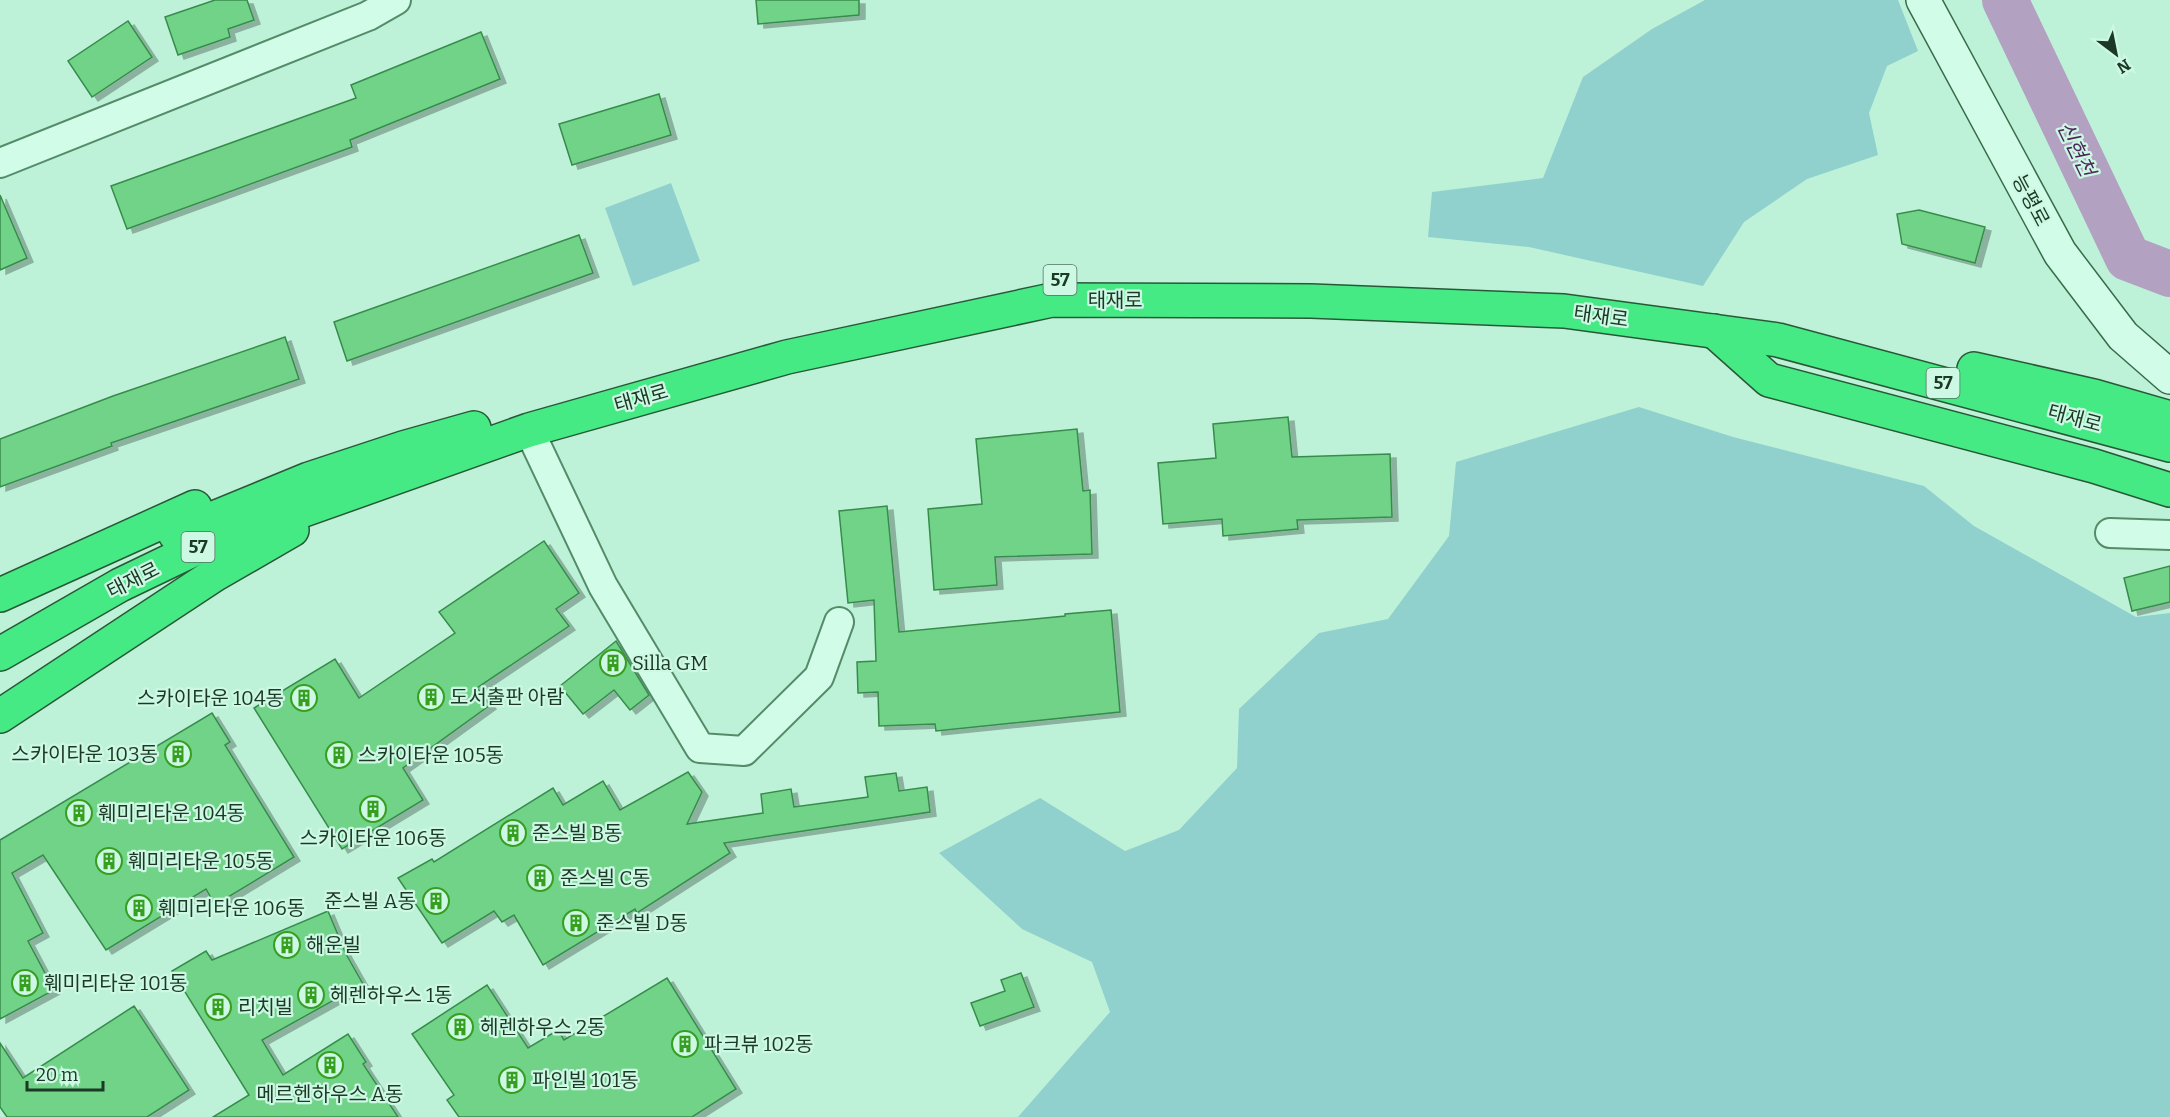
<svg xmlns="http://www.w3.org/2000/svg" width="2170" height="1117" font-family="Bitter,'Noto Sans KR',serif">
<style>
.green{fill:#90d0cd}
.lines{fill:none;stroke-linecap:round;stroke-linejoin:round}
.river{stroke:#b3a1c2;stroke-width:46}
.building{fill:#6fd388;stroke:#388c4b;stroke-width:1.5;filter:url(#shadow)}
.street-casing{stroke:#548b68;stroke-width:32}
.secondary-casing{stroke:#386c49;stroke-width:36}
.highway-casing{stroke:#295837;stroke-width:36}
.street{stroke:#d1fce8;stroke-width:28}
.secondary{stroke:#d1fce8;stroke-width:33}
.highway{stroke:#45ea85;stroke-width:33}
.labels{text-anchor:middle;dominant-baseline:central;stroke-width:4.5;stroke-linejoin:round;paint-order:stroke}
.shield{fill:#cdf8e4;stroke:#50725e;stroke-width:1.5}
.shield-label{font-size:18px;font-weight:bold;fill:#1b3924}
.street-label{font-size:20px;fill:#1b3924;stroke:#cdf8e4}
.poi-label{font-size:20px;fill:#1b3924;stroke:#cdf8e4;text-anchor:start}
.water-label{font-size:21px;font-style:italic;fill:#4e285a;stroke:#cdf8e4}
</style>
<defs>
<filter id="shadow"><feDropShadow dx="6" dy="4" stdDeviation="0" flood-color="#0004"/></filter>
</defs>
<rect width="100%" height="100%" fill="#bdf2d9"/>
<g class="green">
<path d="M1705,0H1898L1918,51L1887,66L1869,113L1878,155L1807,179L1744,222L1703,286L1529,247L1428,237L1432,192L1543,178L1583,77L1652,29Z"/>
<path d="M671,183L700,261L633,286L605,208Z"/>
<path d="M1639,407L1733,437L1924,486L1974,526L2136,617L2170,613V1117H1018L1110,1012L1092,962L1022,929L939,853L1040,798L1125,851L1179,830L1237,768L1239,709L1319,633L1388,619L1449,536L1456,462Z"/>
</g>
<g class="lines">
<path class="river" d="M2005,0L2128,258L2170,274"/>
</g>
<g class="building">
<path d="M215,0H247L254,20L228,29L230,37L178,55L165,17Z"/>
<path d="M756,0H859V15L758,24Z"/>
<path d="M128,21L152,57L92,97L68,61Z"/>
<path d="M481,32L500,79L350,140L352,147L127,229L111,186L356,98L351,85Z"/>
<path d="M659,94L671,135L572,165L559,124Z"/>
<path d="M0,195L27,258L0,270Z"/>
<path d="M1919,210L1985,227L1975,263L1902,244L1897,214Z"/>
<path d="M579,235L593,273L347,361L334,322Z"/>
<path d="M285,337L299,379L111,443L112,446L0,487V439L113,396Z"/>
<path d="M1288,417L1292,457L1390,454L1392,517L1297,520L1298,529L1223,536L1222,519L1163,524L1158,463L1216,458L1213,424Z"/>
<path d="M1077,429L1083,491L1090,490L1092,554L995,557L997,585L934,590L928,509L982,504L976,439Z"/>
<path d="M887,506L899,632L1065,616V614L1111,610L1120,712L936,731L935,724L879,726L878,692L858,693L857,662L876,661L874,600L848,603L839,511Z"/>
<path d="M544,541L579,593L556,609L569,626L477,688L490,705L403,768L423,800L342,849L254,708L335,659L359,698L455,633L439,612Z"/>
<path d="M2170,566V602L2132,611L2124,578Z"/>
<path d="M616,641L649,695L630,710L614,690L583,714L560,686Z"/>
<path d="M212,713L230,742L225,745L294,857L215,905L206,889L106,950L43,855L12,873L43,933L28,941L54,990L0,1019V840Z"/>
<path d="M688,772L702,792L687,824L763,813L761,794L791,789L794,807L868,797L865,777L896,773L899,791L927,787L930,812L724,843L730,853L637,913L635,909L543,965L514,915L502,922L494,911L442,943L398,878L432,859L434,862L553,788L563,805L603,781L620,810Z"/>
<path d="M328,911L346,954L363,984L262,1040L283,1075L348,1034L366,1062L363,1064L398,1117H213L249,1095L172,971L206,951L212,960Z"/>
<path d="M1021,973L1034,1007L980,1026L971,1003L1005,991L1001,980Z"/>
<path d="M667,978L736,1089L692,1117H459L447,1100L454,1095L412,1034L487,985L528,1048L558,1030L564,1040Z"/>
<path d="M134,1006L189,1090L147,1117H7L0,1107V1043L23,1078Z"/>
</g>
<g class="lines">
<defs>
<g id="street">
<path d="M0,163L368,16L396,0"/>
<path d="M529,430L603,586L700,748L744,751L819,677L839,622"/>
<path d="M2110,533L2170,535"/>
</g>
<path id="secondary" d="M1923,0L2060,253L2123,336L2170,377"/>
<g id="highway">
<path d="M1714,331L1769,380L2094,466L2170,490"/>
<path d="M1974,369L2094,396L2170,418"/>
<path d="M175,534L309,479L403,448L474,428"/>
<path d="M0,595L195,507"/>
<path d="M0,654L120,585L197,548L529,430L787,357L1052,300L1311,301L1564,311L1778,340L2170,445"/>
<path d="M0,716L214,575L292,530"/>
</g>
</defs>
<use href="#street" class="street-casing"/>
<use href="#secondary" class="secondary-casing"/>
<use href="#highway" class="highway-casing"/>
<use href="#street" class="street"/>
<use href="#secondary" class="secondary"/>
<use href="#highway" class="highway"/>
</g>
<defs>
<symbol id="building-ring" viewBox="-11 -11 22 22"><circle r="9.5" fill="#cdf8e4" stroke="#369f1f" stroke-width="1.5"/><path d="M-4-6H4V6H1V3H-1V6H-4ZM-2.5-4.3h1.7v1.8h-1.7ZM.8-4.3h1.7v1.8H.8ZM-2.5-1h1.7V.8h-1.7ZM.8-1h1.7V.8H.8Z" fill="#369f1f"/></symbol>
</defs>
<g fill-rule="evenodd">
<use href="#building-ring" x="598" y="648" width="30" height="30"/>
<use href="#building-ring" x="416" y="682" width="30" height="30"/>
<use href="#building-ring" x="289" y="683" width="30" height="30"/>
<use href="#building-ring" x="163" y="739" width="30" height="30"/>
<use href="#building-ring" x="324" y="740" width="30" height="30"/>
<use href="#building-ring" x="358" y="794" width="30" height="30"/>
<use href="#building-ring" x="64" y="798" width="30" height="30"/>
<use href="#building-ring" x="498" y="818" width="30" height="30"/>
<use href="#building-ring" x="94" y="846" width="30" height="30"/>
<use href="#building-ring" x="525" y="863" width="30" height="30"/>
<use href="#building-ring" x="421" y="886" width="30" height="30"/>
<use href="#building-ring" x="124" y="893" width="30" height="30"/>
<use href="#building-ring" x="561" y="908" width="30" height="30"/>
<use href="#building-ring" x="272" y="930" width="30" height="30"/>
<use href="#building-ring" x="10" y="968" width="30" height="30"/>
<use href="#building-ring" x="296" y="980" width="30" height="30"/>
<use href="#building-ring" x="203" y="992" width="30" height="30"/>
<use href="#building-ring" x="445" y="1012" width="30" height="30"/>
<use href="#building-ring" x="670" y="1029" width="30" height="30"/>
<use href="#building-ring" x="315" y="1050" width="30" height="30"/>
<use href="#building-ring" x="497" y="1065" width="30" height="30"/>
</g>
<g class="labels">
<g class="shield">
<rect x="1043.5" y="265" width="33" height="30" rx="4.5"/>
<rect x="1926.5" y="368" width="33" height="30" rx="4.5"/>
<rect x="181.5" y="532" width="33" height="30" rx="4.5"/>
</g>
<g class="shield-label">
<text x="1060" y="280">57</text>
<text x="1943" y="383">57</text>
<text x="198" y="547">57</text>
</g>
<g class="street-label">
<text transform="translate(2031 200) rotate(62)">능평로</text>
<text x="1115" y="300">태재로</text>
<text transform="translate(1601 316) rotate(8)">태재로</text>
<text transform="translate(641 398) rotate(-16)">태재로</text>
<text transform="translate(2075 418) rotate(15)">태재로</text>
<text transform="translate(133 580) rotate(-27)">태재로</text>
</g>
<g class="poi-label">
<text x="632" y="663">Silla GM</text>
<text x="450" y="697">도서출판 아람</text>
<text x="284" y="698" text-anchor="end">스카이타운 104동</text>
<text x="158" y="754" text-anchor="end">스카이타운 103동</text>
<text x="358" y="755">스카이타운 105동</text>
<text x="98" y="813">훼미리타운 104동</text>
<text x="532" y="833">준스빌 B동</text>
<text x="373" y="838" text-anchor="middle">스카이타운 106동</text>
<text x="128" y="861">훼미리타운 105동</text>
<text x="560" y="878">준스빌 C동</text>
<text x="416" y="901" text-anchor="end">준스빌 A동</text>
<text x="158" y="908">훼미리타운 106동</text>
<text x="596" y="923">준스빌 D동</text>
<text x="306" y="945">해운빌</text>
<text x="44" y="983">훼미리타운 101동</text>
<text x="330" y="995">헤렌하우스 1동</text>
<text x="238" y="1007">리치빌</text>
<text x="480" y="1027">헤렌하우스 2동</text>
<text x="704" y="1044">파크뷰 102동</text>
<text x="532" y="1080">파인빌 101동</text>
<text x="330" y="1094" text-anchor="middle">메르헨하우스 A동</text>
</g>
<g class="water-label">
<text transform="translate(2076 149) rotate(64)">신현천</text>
</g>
</g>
<g transform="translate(2116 54) rotate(148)" stroke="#cdf8e4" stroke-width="4.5" paint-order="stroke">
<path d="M0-4.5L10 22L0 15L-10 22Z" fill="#1b3924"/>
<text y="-9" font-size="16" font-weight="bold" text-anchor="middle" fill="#1b3924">N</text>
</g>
<path d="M27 1081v9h76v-9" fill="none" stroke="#1b3924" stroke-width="3"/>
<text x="36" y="1081" font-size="18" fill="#1b3924" stroke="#cdf8e4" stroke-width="4.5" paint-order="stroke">20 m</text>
</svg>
